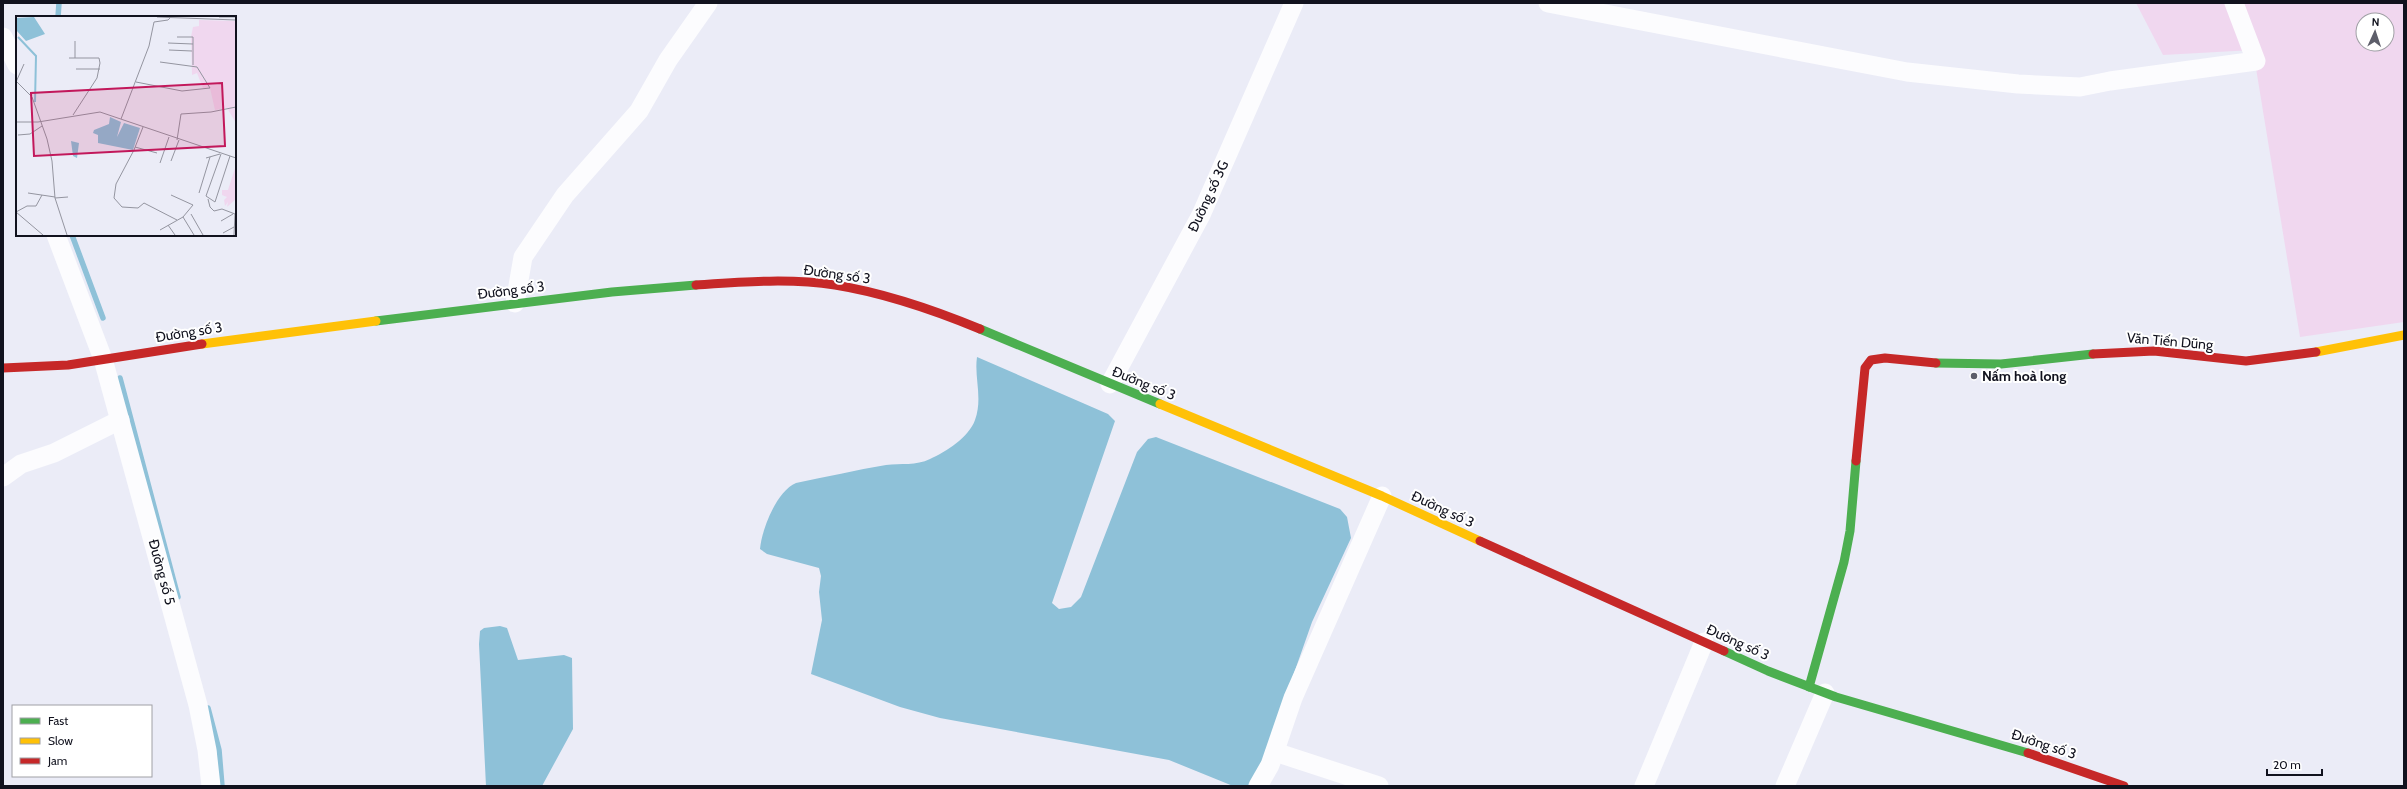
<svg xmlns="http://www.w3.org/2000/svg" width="2407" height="789" font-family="Cabin,sans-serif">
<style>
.green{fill:#f0d7ef;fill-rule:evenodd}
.water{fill:#8ec1d8}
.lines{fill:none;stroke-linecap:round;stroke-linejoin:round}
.stream{stroke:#8ec1d8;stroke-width:5.5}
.street{stroke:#fcfcfe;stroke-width:19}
.fast{stroke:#4caf50;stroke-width:9}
.slow{stroke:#ffc107;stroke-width:9}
.jam{stroke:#c62828;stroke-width:9}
.poi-dot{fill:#5d5e6a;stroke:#fff;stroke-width:1.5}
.labels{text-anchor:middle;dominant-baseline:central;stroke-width:4;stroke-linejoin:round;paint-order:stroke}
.street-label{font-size:14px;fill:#11121e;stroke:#fff}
.poi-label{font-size:14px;font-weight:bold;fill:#11121e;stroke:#fff;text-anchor:start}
.inset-river{fill:none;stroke:#8ec1d8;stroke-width:2}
.inset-road{fill:none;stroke:#9495a0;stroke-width:1}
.view{fill:#c2185b;fill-opacity:0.15;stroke:#c2185b;stroke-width:2}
.inset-edge{fill:none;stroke:#11121e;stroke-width:2}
</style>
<rect width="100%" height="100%" fill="#ebecf7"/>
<path class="green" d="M2136,3H2404V322L2300,337L2253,50L2163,55ZM2363,20H2387V44H2363Z"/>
<g class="water">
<path d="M977,357L1108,414L1115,421L1052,603L1059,609L1071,607L1081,597L1137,452L1148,439L1156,437L1340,509L1347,517L1351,538L1312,622L1266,753L1249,786H1233L1169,760L940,718L900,707L811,674L822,620L819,592L821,576L819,568L767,554L760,549C762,528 777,491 796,483C826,477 856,470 886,465C901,463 916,466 930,459C946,452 969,437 975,420C983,398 974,378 977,357Z"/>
<path d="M500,626L507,628L518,660L564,655L572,658L573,729L542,786H486L479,644L480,631L484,628Z"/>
</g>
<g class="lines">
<g class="stream">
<path d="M58,17L59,3"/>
<path d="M72,235L103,318"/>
<path d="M120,378L178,597"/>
<path d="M208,708L219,750L222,786"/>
</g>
<g class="street">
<path d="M1548,3L1907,72L2018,84L2080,87L2110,81L2256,61L2234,3"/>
<path d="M3,37L17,65"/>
<path d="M56,235L103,359L198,705L207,750L211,786"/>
<path d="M515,303L523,257L565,195L639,111L668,60L708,3"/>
<path d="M1110,384L1201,215L1294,3"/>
<path d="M3,477L21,464L54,453L120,420"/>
<path d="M1275,752L1379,786"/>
<path d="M1258,786L1270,765L1293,698L1382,496"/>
<path d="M1644,786L1704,642"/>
<path d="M1785,786L1825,693"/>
</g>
<g class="fast">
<path d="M376,321L612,292L696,285"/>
<path d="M980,329L1160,404"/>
<path d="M1936,363L2001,364L2093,354"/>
<path d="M1724,651L1768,671L1836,697L2028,753"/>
<path d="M1809,687L1844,562L1850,531L1856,461"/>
</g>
<g class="slow">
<path d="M202,344L376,321"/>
<path d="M2316,352L2404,335"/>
<path d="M1160,404L1382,496L1480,541"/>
</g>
<g class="jam">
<path d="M696,285C741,282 790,278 835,285C885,293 934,310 980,329"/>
<path d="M2093,354L2154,351L2246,361L2316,352"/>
<path d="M3,368L68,365L202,344"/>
<path d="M1856,461L1865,368L1871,360L1885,358L1936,363"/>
<path d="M1480,541L1724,651"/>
<path d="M2028,753L2124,786"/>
</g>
</g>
<circle class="poi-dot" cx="1974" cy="376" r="4"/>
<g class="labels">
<g class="street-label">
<text transform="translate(1208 196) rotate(-65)">Đường số 3G</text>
<text transform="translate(837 274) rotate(8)">Đường số 3</text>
<text transform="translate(511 290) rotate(-7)">Đường số 3</text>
<text transform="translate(189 332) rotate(-9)">Đường số 3</text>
<text transform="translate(2170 341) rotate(5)">Văn Tiến Dũng</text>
<text transform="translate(1144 383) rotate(22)">Đường số 3</text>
<text transform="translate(1443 509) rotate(25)">Đường số 3</text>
<text transform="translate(162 572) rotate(75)">Đường số 5</text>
<text transform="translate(1738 642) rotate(24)">Đường số 3</text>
<text transform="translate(2044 744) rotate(18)">Đường số 3</text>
</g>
<g class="poi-label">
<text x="1982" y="376">Nấm hoà long</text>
</g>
</g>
<g transform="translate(16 16)">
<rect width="220" height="220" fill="#ebecf7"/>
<path d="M183,4L220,5V107L211,92L199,94L194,72H187L181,57L176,59L175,21L177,11L183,10ZM220,149V183L211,191L212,186L209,190L208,184L211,181L206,179V174H212Z" fill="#f0d7ef"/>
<path d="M18,1L29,18L10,25L0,14V2ZM94,101L105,106L101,121L108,107L124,112L117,134L82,127V119L77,117L78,114L93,108ZM55,125L63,127L61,142L57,140Z" fill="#8ec1d8"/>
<path class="inset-river" d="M2,21L20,40L19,86"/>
<path class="inset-road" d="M141,1L220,4M203,1H220M161,21H177V28M152,27L177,28V49M153,34L176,35M53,42H83L84,47L81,62L57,99M59,42V25M60,53H84M0,65L16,81L31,123L36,145L39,182L51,219M0,66L8,48M120,66L166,75L194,72L181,51L144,46M105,103L133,30L138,6L152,4L154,2M0,106H22L84,96L220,142M127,111L118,134L100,168L98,182L106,191L122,192L128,187L161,204M2,119L14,118L26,110M161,124L165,98L195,96L220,91M119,131L141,137M205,138L190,180L199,186L214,140M190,142L204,138M155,145L163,124M144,147L153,121M12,177L39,181M183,177L194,141M155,179L177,189L167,201M39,182L52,181M192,183L194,191L198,195L206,193L219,198L218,219M0,196L11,190H20L26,179M0,196L27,219M175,198L187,219M205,205L217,198M152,209L159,219M144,214L167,201L178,219M207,217L218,211"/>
<path class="view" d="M206,67L209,130L18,140L15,77Z"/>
<rect width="220" height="220" class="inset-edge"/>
</g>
<rect width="2407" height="789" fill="none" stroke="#11121e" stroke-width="8"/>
<rect x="12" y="705" width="140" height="72" fill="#ffffff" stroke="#a0a0a5"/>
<rect x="20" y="718" width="20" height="6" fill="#4caf50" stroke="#a0a0a5"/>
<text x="48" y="725" font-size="12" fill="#11121e">Fast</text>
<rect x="20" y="738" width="20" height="6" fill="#ffc107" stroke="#a0a0a5"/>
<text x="48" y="745" font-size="12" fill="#11121e">Slow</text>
<rect x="20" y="758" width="20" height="6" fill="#c62828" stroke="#a0a0a5"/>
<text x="48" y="765" font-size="12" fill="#11121e">Jam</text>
<g transform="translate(2375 32) rotate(3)"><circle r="19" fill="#ffffff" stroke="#a0a0a5"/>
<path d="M0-3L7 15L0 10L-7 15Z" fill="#5d5e6a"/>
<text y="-6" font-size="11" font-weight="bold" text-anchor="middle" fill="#11121e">N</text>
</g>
<path d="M2267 769v6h55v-6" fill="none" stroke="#11121e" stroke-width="2"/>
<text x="2273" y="769" font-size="12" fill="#11121e" stroke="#ffffff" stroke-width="3" paint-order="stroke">20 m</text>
</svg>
